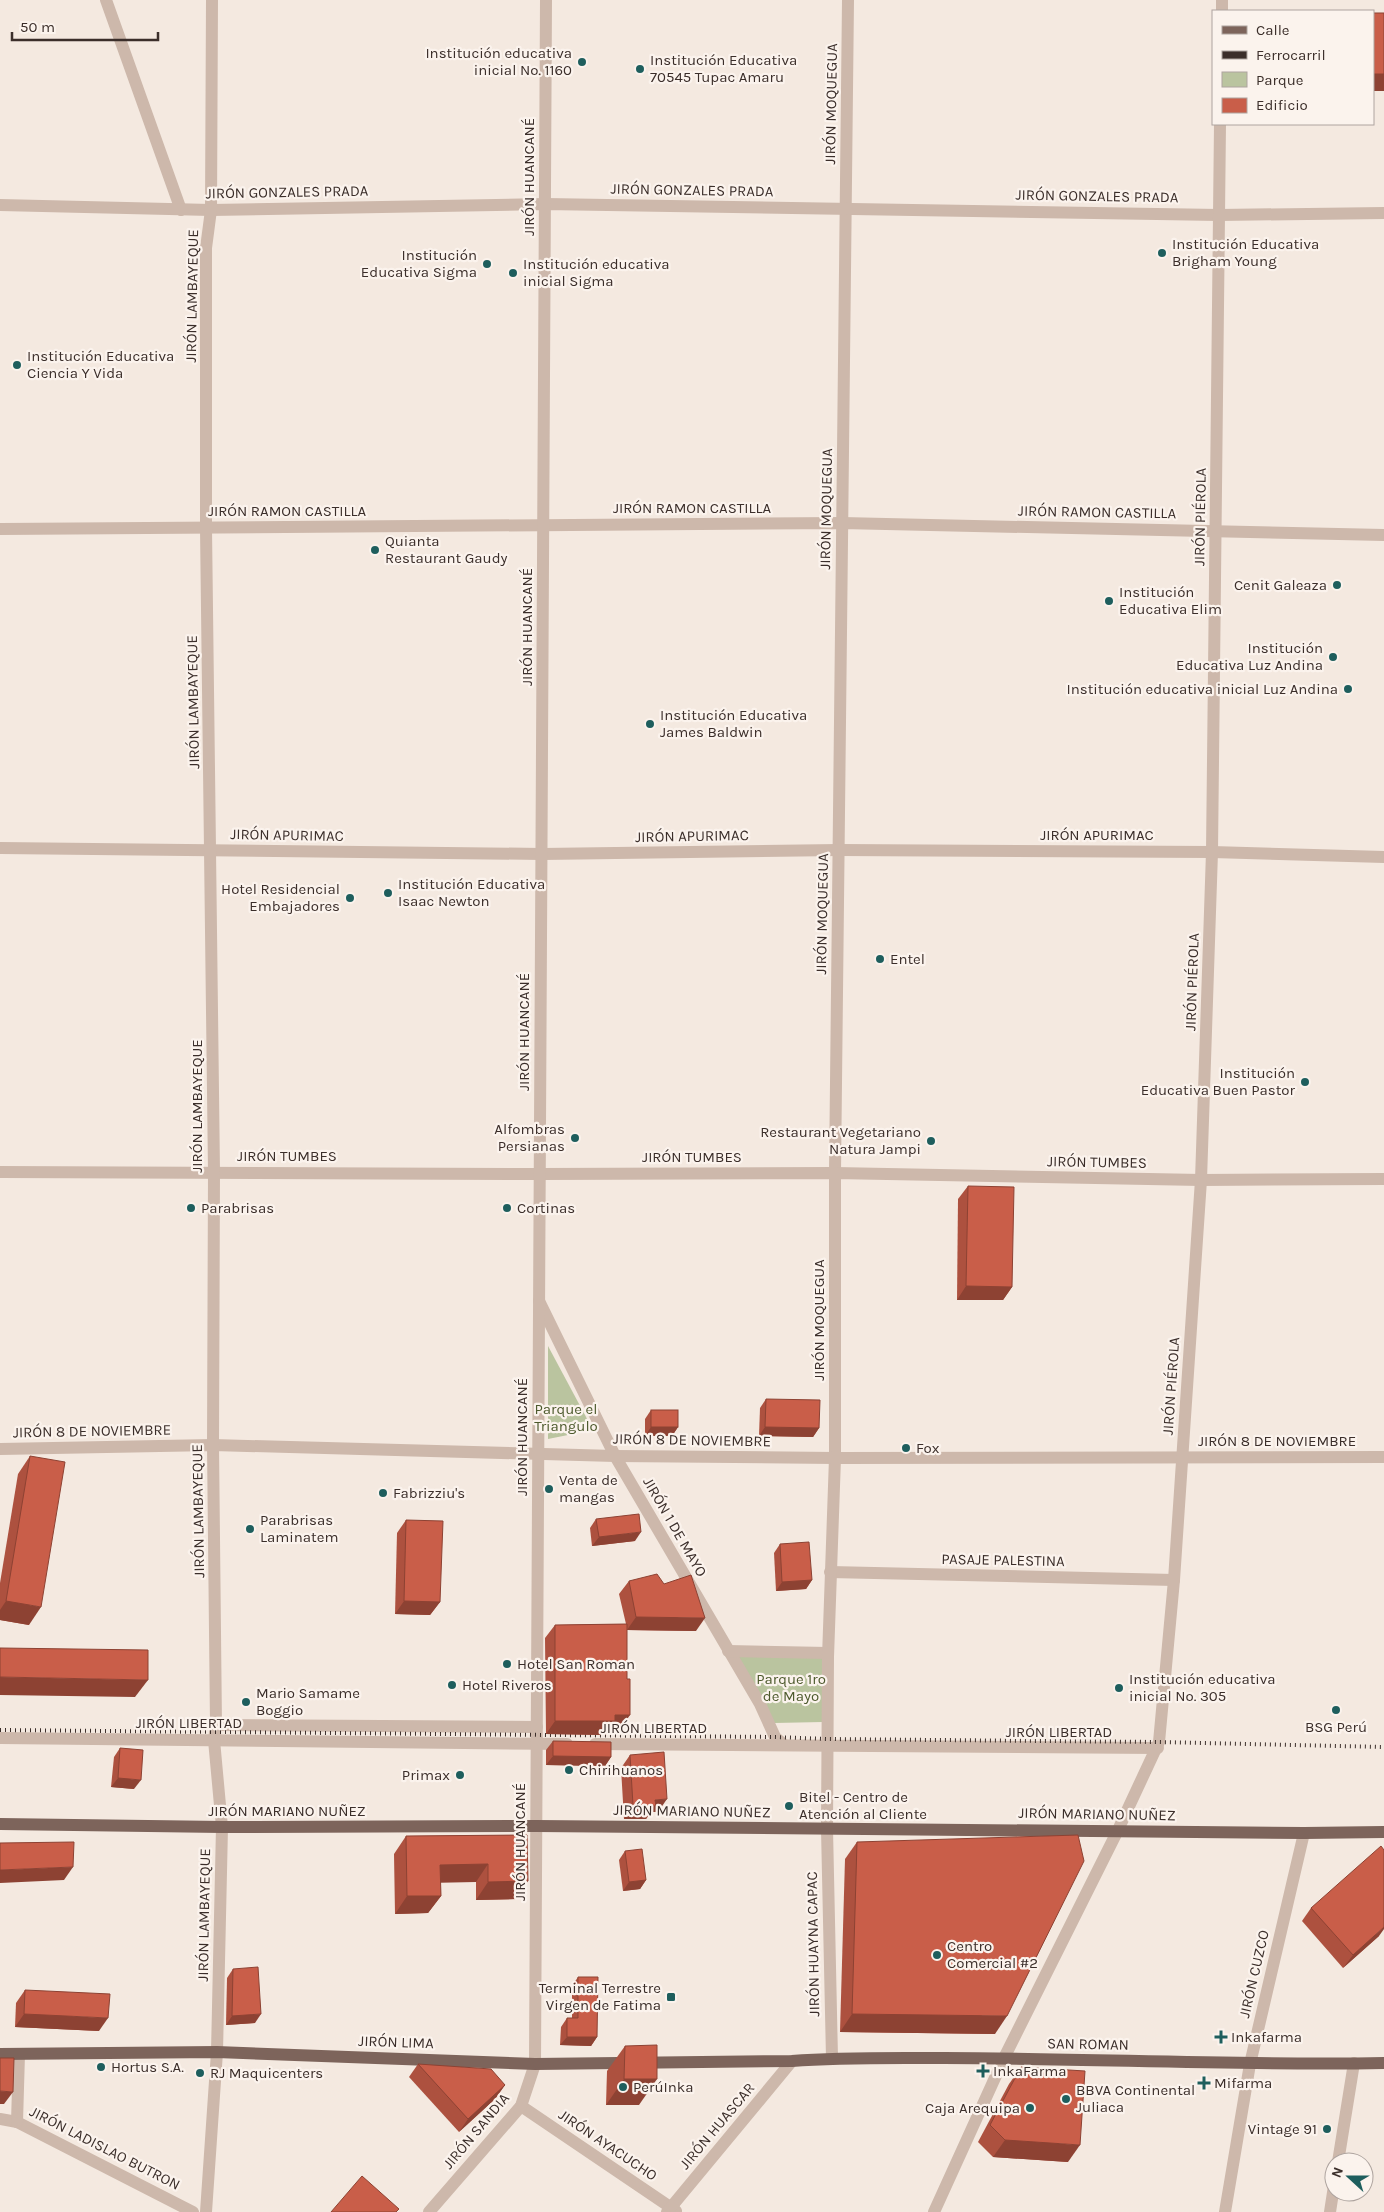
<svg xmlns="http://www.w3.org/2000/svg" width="1384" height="2212" font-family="Karla,sans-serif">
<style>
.green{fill:#bac49f}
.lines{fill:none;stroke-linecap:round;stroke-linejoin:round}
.pedestrian{stroke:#cdb8ab;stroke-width:12}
.minor{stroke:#cdb8ab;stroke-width:12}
.tertiary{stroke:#cdb8ab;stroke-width:12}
.primary{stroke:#7d645b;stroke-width:12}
.rail{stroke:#3b2e2a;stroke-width:4;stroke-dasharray:1 4;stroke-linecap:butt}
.wall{fill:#ad513f}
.shaded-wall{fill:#8d4233}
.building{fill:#c95e49;stroke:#8d4233}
.poi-dot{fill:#1e5e5d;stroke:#fbf3ed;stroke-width:2}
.labels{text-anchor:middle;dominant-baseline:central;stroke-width:4.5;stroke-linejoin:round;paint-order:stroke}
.poi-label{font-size:15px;fill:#3b2e2a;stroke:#fbf3ed;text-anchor:start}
.street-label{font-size:15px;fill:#3b2e2a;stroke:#fbf3ed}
.park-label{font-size:15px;fill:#4d5a2d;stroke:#fbf3ed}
</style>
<rect width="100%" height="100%" fill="#f4e9e0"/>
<g class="green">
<path d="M548,1346L593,1430L548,1439Z"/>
<path d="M735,1654L823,1656V1722L774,1723Z"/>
</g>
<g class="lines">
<g class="pedestrian">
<path d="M615,1456L760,1704L775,1737L783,1744"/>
<path d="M830,1572L1174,1580"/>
<path d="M728,1651L828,1653"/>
<path d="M0,1738L567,1744"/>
<path d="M595,1744L1158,1748"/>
<path d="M827,1829L828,1657L835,1458V1173L848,0"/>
<path d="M1338,2162L1354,2063"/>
<path d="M1330,2212L1334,2186"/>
</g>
<g class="minor">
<path d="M106,0L181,210"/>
<path d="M1222,11V0"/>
<path d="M0,205L211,210L545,204L1219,215L1384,213"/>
<path d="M0,529L842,523L1384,535"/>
<path d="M0,848L542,854L839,850L1212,852L1384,857"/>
<path d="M0,1172L540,1174L835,1173L1201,1180L1384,1179"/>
<path d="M539,1301L615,1456"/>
<path d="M0,1449L213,1445L615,1456L835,1458L1384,1457"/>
<path d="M216,1725L537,1727"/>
<path d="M827,1829L832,2058"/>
<path d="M1118,1830L1159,1742L1174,1580L1201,1180L1212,852L1220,124"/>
<path d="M1250,2064L1304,1833"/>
<path d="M521,2106L676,2211"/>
<path d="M0,2119L17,2122L193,2212"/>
<path d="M17,2122L19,2054"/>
<path d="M206,2212L217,2052L222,1827L214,1740L216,1725L213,1445L214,1172L206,528V248L211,210L212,0"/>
<path d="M429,2212L521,2106L535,2064"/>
<path d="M667,2212L792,2061"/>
</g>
<g class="tertiary">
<path d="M535,2064L546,0"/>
<path d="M934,2212L1004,2058L1118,1830"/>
<path d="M1225,2212L1250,2064"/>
</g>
<g class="primary">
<path d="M0,1824L222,1827L537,1826L1304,1833L1384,1832"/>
<path d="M0,2054L217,2052L535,2064L792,2061C842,2057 893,2058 944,2058C1090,2058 1237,2066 1384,2063"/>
</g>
<path class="rail" d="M0,1730L775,1737L827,1739L1159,1742L1384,1747"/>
</g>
<g class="wall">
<path d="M968,1186L1012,1287L1003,1300H957L958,1199Z"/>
<path d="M766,1399L819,1428L813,1437L759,1436L760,1408Z"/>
<path d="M651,1410L678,1427L672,1436H645V1419Z"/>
<path d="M30,1456L29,1625L0,1620V1583L18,1474Z"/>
<path d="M596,1519L635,1541L592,1546L590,1528Z"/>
<path d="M406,1520L440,1602L430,1615L395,1614L397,1533Z"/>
<path d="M780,1544L812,1580L806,1589L776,1591L774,1553Z"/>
<path d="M629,1581L696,1631L627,1630L621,1728H610L605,1735L546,1734L545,1638L555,1625L626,1624L619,1594Z"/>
<path d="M553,1741L611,1757L605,1766L546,1765V1750Z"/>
<path d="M120,1748L134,1789L111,1787L114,1757Z"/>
<path d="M630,1755L658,1812H651L646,1819H624L621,1768Z"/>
<path d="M527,1835L516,1899L476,1900V1882H440L441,1896L428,1913L395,1914L394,1854L406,1836Z"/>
<path d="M857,1842L995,2034L840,2032L845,1859Z"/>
<path d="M625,1851L646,1880L640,1889L623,1891L619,1860Z"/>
<path d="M1311,1908L1379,1936L1343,1968L1302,1921Z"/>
<path d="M233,1969L255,2023L226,2025L227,1978Z"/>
<path d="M578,1977L597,2037L591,2046L560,2045L561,2027L567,2018H572V1986Z"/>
<path d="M25,1990L99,2031L15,2027L16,2003Z"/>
<path d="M625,2046L639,2105H606L607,2071Z"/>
<path d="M418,2064L505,2085L495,2099L459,2132L409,2077Z"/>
<path d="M1021,2067L1068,2162L993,2157L978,2142L1009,2084Z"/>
</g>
<g class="shaded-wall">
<rect x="1373" y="74" width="11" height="17"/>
<path d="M966,1286L1012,1287L1003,1300H957Z"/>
<path d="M651,1427H678L672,1436H645Z"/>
<path d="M765,1427L819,1428L813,1437L759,1436Z"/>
<path d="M641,1532L635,1541L592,1546L599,1537Z"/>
<path d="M812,1580L806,1589L776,1591L782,1582Z"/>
<path d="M6,1601L41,1607L29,1625L0,1620V1610Z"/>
<path d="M404,1601L440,1602L430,1615L395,1614Z"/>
<path d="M636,1617L705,1618L696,1631L627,1630Z"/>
<path d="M0,1677L148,1680L135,1697L0,1695Z"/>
<path d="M615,1715H630L621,1728H610L605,1735L546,1734L555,1721Z"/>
<path d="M553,1756L611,1757L605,1766L546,1765Z"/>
<path d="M118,1778L141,1780L134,1789L111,1787Z"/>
<path d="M667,1799L658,1812H651L646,1819H624L633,1805L655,1800Z"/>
<path d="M488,1864L476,1882L428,1883L440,1865Z"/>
<path d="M73,1867L64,1880L0,1883V1870Z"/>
<path d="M646,1880L640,1889L623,1891L629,1882Z"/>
<path d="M528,1881L516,1899L476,1900L488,1882Z"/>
<path d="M407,1896H441L428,1913L395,1914Z"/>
<path d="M1384,1927V1929L1379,1936L1343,1968L1353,1955Z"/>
<path d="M24,2014L108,2018L99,2031L15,2027Z"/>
<path d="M261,2014L255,2023L226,2025L232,2016Z"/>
<path d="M852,2014L1007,2016L995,2034L840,2032Z"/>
<path d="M567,2037H597L591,2046L560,2045Z"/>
<path d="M624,2079H657L639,2105H606Z"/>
<path d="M505,2085L495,2099L459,2132L468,2119Z"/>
<path d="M0,2091L13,2092L4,2104H0Z"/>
<path d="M1005,2140L1080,2145L1068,2162L993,2157Z"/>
</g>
<g class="building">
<rect x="1373" y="13" width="11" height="61"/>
<path d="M968,1186L1014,1187L1012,1287L966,1286Z"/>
<path d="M766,1399L820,1400L819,1428L765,1427Z"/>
<rect x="651" y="1410" width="27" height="17"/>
<path d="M30,1456L65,1462L41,1607L6,1601Z"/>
<path d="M639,1514L641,1532L599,1537L596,1519Z"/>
<path d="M406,1520L443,1521L440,1602L404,1601Z"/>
<path d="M809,1542L812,1580L782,1582L780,1544Z"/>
<path d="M657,1574L664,1584L691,1575L705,1618L636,1617L629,1581Z"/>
<path d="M627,1624V1679H630V1715H615V1721H555V1625Z"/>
<path d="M0,1648L148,1650V1680L0,1677Z"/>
<path d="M553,1741L611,1742V1757L553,1756Z"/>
<path d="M120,1748L143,1750L141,1780L118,1778Z"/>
<path d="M664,1752L667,1799L655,1800L656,1806L633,1805L630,1755Z"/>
<path d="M527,1835L528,1881L488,1882V1864L440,1865L441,1896H407L406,1836Z"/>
<path d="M1078,1835L1084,1861L1007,2016L852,2014L857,1842Z"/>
<path d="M74,1842L73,1867L0,1870V1843Z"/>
<path d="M1381,1846L1384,1850V1927L1353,1955L1311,1908Z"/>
<path d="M642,1849L646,1880L629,1882L625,1851Z"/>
<path d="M258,1967L261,2014L232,2016L233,1969Z"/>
<path d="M578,1977H598L597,2037H567V2018H578Z"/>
<path d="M25,1990L110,1994L108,2018L24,2014Z"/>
<path d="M657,2045V2079H624L625,2046Z"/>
<path d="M0,2058H14L13,2092L0,2091Z"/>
<path d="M418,2064L491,2069L505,2085L468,2119Z"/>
<path d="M1021,2067L1085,2071L1080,2145L1005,2140L990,2125Z"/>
<path d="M362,2176L399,2209L396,2212H331Z"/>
</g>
<g class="poi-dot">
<circle cx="582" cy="62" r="5"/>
<circle cx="640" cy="69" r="5"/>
<circle cx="1162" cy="253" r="5"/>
<circle cx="487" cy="264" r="5"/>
<circle cx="513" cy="273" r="5"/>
<circle cx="17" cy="365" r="5"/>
<circle cx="375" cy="550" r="5"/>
<circle cx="1337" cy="585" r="5"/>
<circle cx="1109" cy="601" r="5"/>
<circle cx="1333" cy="657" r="5"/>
<circle cx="1348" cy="689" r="5"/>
<circle cx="650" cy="724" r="5"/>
<circle cx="388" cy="893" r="5"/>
<circle cx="350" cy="898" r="5"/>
<circle cx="880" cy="959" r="5"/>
<circle cx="1305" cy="1082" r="5"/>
<circle cx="575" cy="1138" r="5"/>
<circle cx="931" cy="1141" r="5"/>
<circle cx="191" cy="1208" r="5"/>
<circle cx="507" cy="1208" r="5"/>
<circle cx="906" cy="1448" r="5"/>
<circle cx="549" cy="1489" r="5"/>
<circle cx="383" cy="1493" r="5"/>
<circle cx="250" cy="1529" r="5"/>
<circle cx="507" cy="1664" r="5"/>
<circle cx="452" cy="1685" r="5"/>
<circle cx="1119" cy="1688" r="5"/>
<circle cx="246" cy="1702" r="5"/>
<circle cx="1336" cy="1710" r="5"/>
<circle cx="569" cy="1770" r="5"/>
<circle cx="460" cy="1775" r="5"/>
<circle cx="789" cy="1806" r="5"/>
<circle cx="937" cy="1955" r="5"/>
<rect x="666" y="1992" width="10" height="10" rx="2.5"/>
<path d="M1218.5 2029.5h5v5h5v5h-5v5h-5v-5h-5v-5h5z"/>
<circle cx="101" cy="2067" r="5"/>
<path d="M980.5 2063.5h5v5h5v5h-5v5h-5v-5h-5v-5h5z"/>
<circle cx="200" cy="2073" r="5"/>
<path d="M1201.5 2075.5h5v5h5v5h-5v5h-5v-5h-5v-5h5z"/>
<circle cx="623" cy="2087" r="5"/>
<circle cx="1066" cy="2099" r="5"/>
<circle cx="1030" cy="2108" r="5"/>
<circle cx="1327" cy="2129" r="5"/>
</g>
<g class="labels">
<g class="poi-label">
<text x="572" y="53" text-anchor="end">Institución educativa<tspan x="572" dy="17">inicial No. 1160</tspan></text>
<text x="650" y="60">Institución Educativa<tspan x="650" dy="17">70545 Tupac Amaru</tspan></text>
<text x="1172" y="244">Institución Educativa<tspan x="1172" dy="17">Brigham Young</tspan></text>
<text x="477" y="255" text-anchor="end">Institución<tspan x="477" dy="17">Educativa Sigma</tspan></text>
<text x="523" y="264">Institución educativa<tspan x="523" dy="17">inicial Sigma</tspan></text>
<text x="27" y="356">Institución Educativa<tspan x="27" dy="17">Ciencia Y Vida</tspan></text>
<text x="385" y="541">Quianta<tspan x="385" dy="17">Restaurant Gaudy</tspan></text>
<text x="1327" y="585" text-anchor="end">Cenit Galeaza</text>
<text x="1119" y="592">Institución<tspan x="1119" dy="17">Educativa Elim</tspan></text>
<text x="1323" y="648" text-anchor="end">Institución<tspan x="1323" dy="17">Educativa Luz Andina</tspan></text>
<text x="1338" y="689" text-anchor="end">Institución educativa inicial Luz Andina</text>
<text x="660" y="715">Institución Educativa<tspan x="660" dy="17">James Baldwin</tspan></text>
<text x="398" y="884">Institución Educativa<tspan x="398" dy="17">Isaac Newton</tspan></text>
<text x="340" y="889" text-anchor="end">Hotel Residencial<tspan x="340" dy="17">Embajadores</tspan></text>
<text x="890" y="959">Entel</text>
<text x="1295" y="1073" text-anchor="end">Institución<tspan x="1295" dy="17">Educativa Buen Pastor</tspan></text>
<text x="565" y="1129" text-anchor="end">Alfombras<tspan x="565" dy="17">Persianas</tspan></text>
<text x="921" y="1132" text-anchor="end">Restaurant Vegetariano<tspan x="921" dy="17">Natura Jampi</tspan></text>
<text x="201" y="1208">Parabrisas</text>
<text x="517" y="1208">Cortinas</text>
<text x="916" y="1448">Fox</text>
<text x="559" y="1480">Venta de<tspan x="559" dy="17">mangas</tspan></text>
<text x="393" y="1493">Fabrizziu's</text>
<text x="260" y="1520">Parabrisas<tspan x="260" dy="17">Laminatem</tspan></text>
<text x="517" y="1664">Hotel San Roman</text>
<text x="1129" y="1679">Institución educativa<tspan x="1129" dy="17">inicial No. 305</tspan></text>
<text x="462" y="1685">Hotel Riveros</text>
<text x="256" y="1693">Mario Samame<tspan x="256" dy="17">Boggio</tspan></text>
<text x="1336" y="1727" text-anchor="middle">BSG Perú</text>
<text x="579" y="1770">Chirihuanos</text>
<text x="450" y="1775" text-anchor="end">Primax</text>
<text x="799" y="1797">Bitel - Centro de<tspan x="799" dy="17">Atención al Cliente</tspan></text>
<text x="947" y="1946">Centro<tspan x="947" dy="17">Comercial #2</tspan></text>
<text x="661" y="1988" text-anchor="end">Terminal Terrestre<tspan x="661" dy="17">Virgen de Fatima</tspan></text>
<text x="1231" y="2037">Inkafarma</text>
<text x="111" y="2067">Hortus S.A.</text>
<text x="993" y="2071">InkaFarma</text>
<text x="210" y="2073">RJ Maquicenters</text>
<text x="1214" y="2083">Mifarma</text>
<text x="633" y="2087">PerúInka</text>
<text x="1076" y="2090">BBVA Continental<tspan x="1076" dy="17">Juliaca</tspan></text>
<text x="1020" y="2108" text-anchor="end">Caja Arequipa</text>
<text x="1317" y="2129" text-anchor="end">Vintage 91</text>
</g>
<g class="street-label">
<text transform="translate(831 104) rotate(-89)">JIRÓN MOQUEGUA</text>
<text transform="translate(529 177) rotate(-90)">JIRÓN HUANCANÉ</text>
<text transform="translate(692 190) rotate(1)">JIRÓN GONZALES PRADA</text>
<text transform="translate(287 192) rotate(-1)">JIRÓN GONZALES PRADA</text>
<text transform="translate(1097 196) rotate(1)">JIRÓN GONZALES PRADA</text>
<text transform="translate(192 296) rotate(-89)">JIRÓN LAMBAYEQUE</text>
<text x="692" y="508">JIRÓN RAMON CASTILLA</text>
<text transform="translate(826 509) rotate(-89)">JIRÓN MOQUEGUA</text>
<text x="287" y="511">JIRÓN RAMON CASTILLA</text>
<text transform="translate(1097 512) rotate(1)">JIRÓN RAMON CASTILLA</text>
<text transform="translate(1200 517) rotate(-89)">JIRÓN PIÉROLA</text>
<text transform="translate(527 627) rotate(-90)">JIRÓN HUANCANÉ</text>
<text transform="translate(193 702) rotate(-91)">JIRÓN LAMBAYEQUE</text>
<text transform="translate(287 835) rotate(1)">JIRÓN APURIMAC</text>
<text x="1097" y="835">JIRÓN APURIMAC</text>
<text transform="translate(692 836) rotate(-1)">JIRÓN APURIMAC</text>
<text transform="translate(822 914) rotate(-89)">JIRÓN MOQUEGUA</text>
<text transform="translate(1192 982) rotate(-88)">JIRÓN PIÉROLA</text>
<text transform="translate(524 1032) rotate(-90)">JIRÓN HUANCANÉ</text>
<text transform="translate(197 1106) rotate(-90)">JIRÓN LAMBAYEQUE</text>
<text x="287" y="1156">JIRÓN TUMBES</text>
<text x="692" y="1157">JIRÓN TUMBES</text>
<text transform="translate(1097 1162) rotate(1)">JIRÓN TUMBES</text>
<text transform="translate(819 1320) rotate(-90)">JIRÓN MOQUEGUA</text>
<text transform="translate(1171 1386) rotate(-86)">JIRÓN PIÉROLA</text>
<text transform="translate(92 1431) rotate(-1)">JIRÓN 8 DE NOVIEMBRE</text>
<text transform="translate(522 1437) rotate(-90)">JIRÓN HUANCANÉ</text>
<text transform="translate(692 1440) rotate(1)">JIRÓN 8 DE NOVIEMBRE</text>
<text x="1277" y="1441">JIRÓN 8 DE NOVIEMBRE</text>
<text transform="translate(198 1511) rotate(-91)">JIRÓN LAMBAYEQUE</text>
<text transform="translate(675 1527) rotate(60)">JIRÓN 1 DE MAYO</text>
<text transform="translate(1003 1560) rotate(1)">PASAJE PALESTINA</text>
<text x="189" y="1723">JIRÓN LIBERTAD</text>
<text x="654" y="1728">JIRÓN LIBERTAD</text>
<text x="1059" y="1732">JIRÓN LIBERTAD</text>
<text x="287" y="1811">JIRÓN MARIANO NUÑEZ</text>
<text transform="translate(692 1811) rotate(1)">JIRÓN MARIANO NUÑEZ</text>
<text transform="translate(1097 1814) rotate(1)">JIRÓN MARIANO NUÑEZ</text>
<text transform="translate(520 1842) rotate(-90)">JIRÓN HUANCANÉ</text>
<text transform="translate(204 1915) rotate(-89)">JIRÓN LAMBAYEQUE</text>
<text transform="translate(813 1944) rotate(-91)">JIRÓN HUAYNA CAPAC</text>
<text transform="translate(1254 1974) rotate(-77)">JIRÓN CUZCO</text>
<text transform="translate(396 2042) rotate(2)">JIRÓN LIMA</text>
<text transform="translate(1088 2044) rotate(1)">SAN ROMAN</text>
<text transform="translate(717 2126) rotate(-50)">JIRÓN HUASCAR</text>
<text transform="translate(476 2131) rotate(-50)">JIRÓN SANDIA</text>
<text transform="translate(608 2145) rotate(34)">JIRÓN AYACUCHO</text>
<text transform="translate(105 2148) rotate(27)">JIRÓN LADISLAO BUTRON</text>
</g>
<g class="park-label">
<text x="566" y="1409">Parque el<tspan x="566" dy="17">Triangulo</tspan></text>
<text x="791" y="1679">Parque 1ro<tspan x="791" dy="17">de Mayo</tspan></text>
</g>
</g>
<rect x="1212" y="10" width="162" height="115" fill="#fbf3ed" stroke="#aea49f"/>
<rect x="1222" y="26" width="25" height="8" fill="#7d645b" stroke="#aea49f"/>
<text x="1256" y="35" font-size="15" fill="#3b2e2a">Calle</text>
<rect x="1222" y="51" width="25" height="8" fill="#3b2e2a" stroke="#aea49f"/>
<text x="1256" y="60" font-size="15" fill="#3b2e2a">Ferrocarril</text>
<rect x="1222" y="72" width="25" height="15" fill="#bac49f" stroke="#aea49f"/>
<text x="1256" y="85" font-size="15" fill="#3b2e2a">Parque</text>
<rect x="1222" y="98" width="25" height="15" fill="#c95e49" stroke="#aea49f"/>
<text x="1256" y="110" font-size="15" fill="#3b2e2a">Edificio</text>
<g transform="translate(1349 2177) rotate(291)"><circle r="24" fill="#fbf3ed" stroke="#aea49f"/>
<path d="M0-4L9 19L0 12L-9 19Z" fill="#1e5e5d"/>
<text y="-8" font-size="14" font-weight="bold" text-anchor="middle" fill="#3b2e2a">N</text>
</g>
<path d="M12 32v8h146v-8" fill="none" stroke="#3b2e2a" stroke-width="2.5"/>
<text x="20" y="32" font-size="15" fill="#3b2e2a" stroke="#fbf3ed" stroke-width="4" paint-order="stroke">50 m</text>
</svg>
